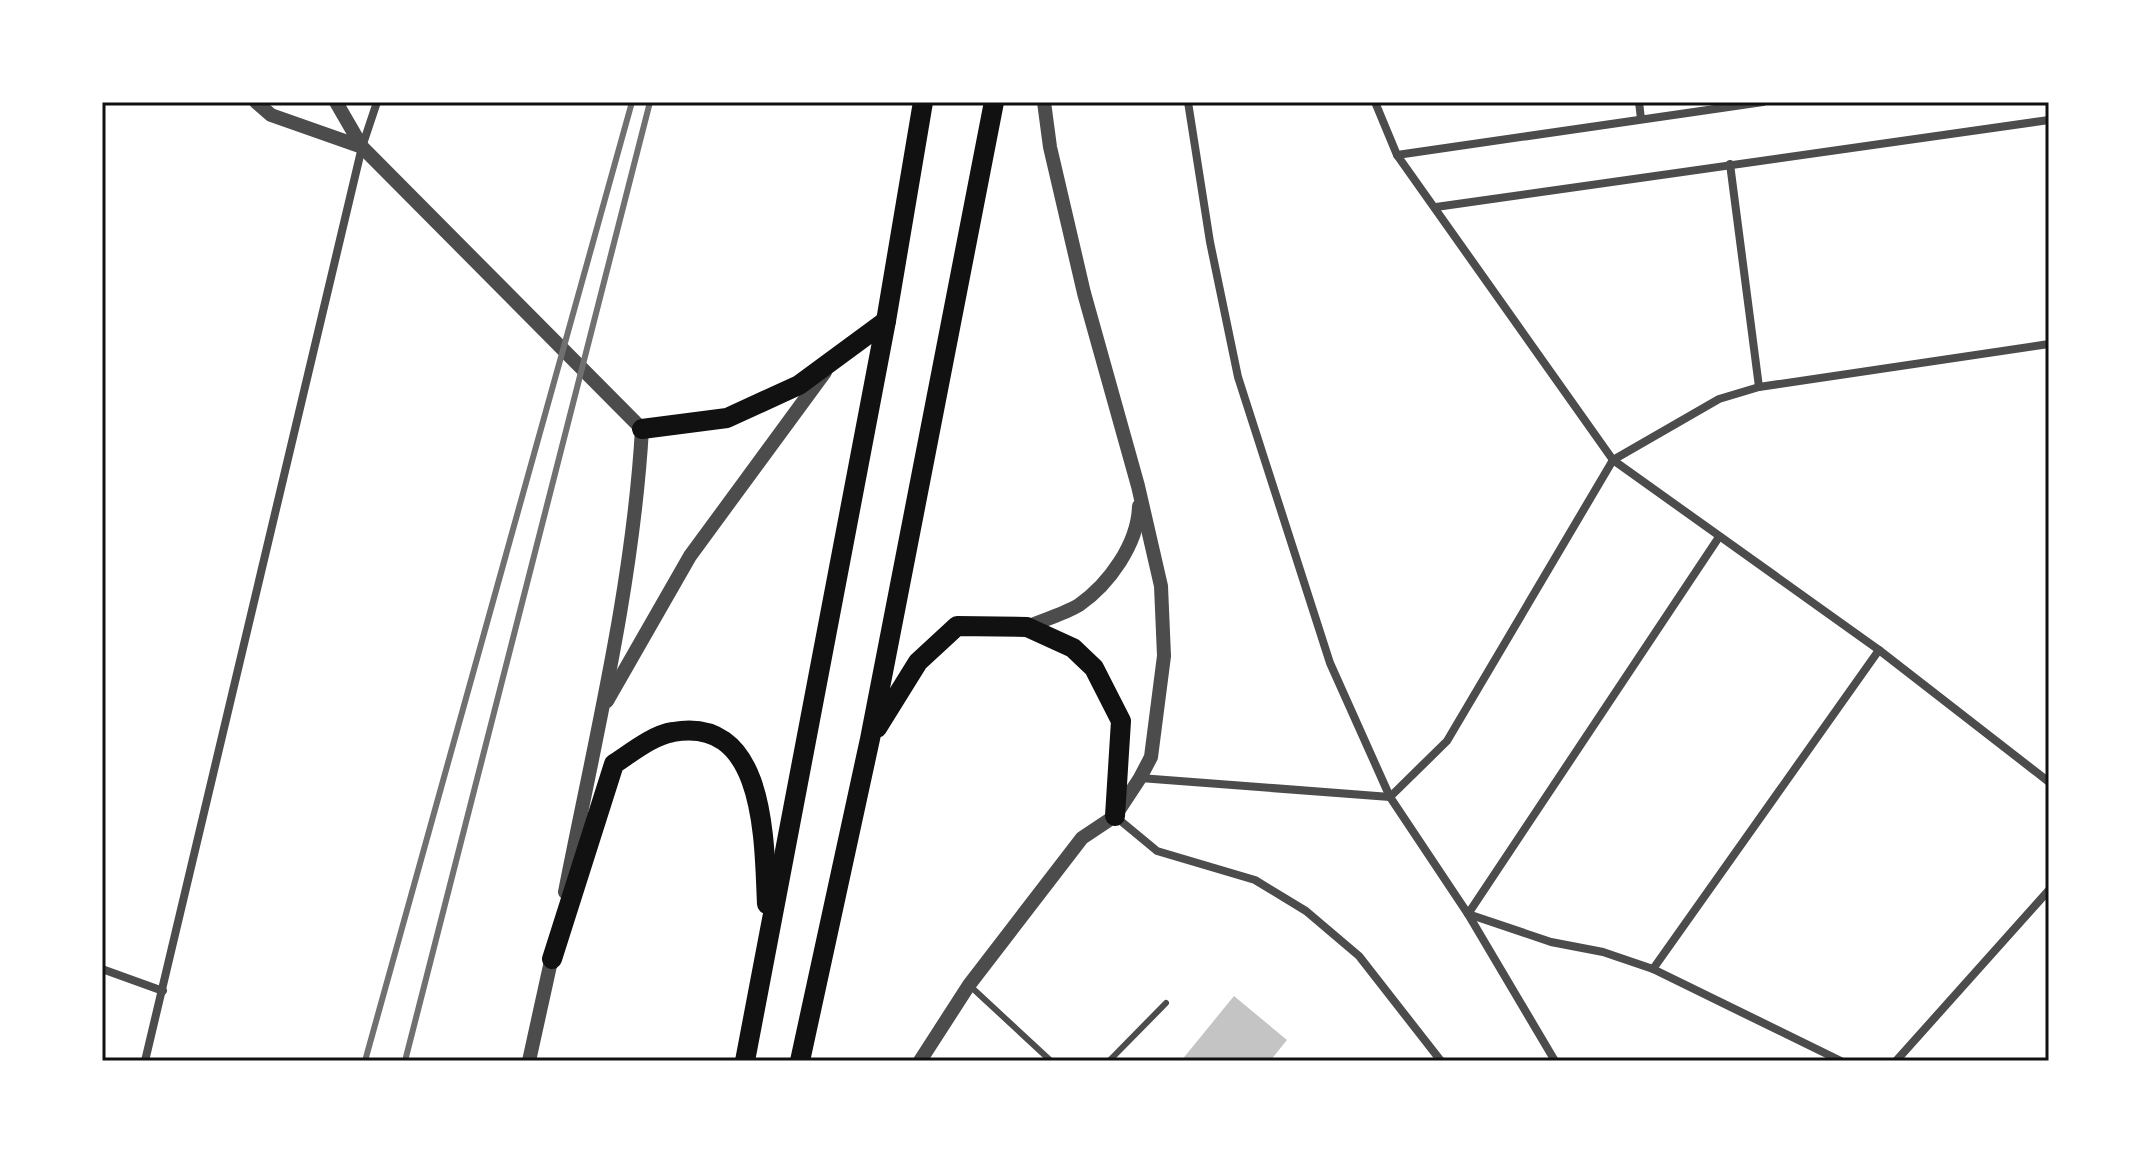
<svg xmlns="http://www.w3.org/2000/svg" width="2151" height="1163" font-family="'Golos Text',sans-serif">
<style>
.building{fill:#c4c4c4}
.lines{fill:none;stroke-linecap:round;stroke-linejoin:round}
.service{stroke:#4c4c4c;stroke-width:6}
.minor{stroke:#4c4c4c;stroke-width:8}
.tertiary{stroke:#4c4c4c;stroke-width:14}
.primary{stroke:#111;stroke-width:20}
.rail{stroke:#707070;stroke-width:6}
.neatline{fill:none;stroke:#111;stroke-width:3}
</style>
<rect width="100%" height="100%" fill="#fff"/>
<path class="building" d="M1234,996L1287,1040L1270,1061H1181Z"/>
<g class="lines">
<g class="service">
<path d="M969,985L1051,1061"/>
<path d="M1109,1061L1166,1003"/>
</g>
<g class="minor">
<path d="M1188,102L1210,242L1238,377L1330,663L1390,797L1468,914L1555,1061"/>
<path d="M1375,102L1397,155L1613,460L1879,650L2049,782"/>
<path d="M1639,102L1641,119"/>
<path d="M1397,155L1763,102"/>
<path d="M1730,164L1759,387"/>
<path d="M1436,207L2049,120"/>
<path d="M1719,537L1468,914L1551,942L1603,952L1653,969L1841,1061"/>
<path d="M1140,778L1390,797L1447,741L1613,460L1719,399L1759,387L2049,344"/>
<path d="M1116,817L1157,851L1255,880L1306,911L1359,956L1441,1061"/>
<path d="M102,969L163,991"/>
<path d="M1653,969L1879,650"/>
<path d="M145,1061L362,147L377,102"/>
<path d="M1896,1061L2049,890"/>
</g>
<g class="tertiary">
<path d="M256,102L271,115L362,147"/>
<path d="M336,102L362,147L642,429C633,585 595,739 565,892"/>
<path d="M1027,627C1043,620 1064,614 1079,605C1109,584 1138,544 1139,506"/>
<path d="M607,701L690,556L825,372"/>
<path d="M529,1061L553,952"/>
<path d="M920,1061L969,985L1082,838L1115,816L1140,778L1151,757L1164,656L1161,586L1138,486L1084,293L1050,147L1044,102"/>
</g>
<g class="primary">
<path d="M642,429L727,418L799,385L886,321"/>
<path d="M877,728L918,662L957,626L1027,627L1073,648L1094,668L1121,721L1115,816"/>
<path d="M552,959L614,764C631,753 653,735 673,732C767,715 764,844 767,904"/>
<path d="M745,1061L886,321L923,102"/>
<path d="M800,1061L870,739L994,102"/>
</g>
<g class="rail">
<path d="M365,1061L632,102"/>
<path d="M405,1061L650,102"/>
</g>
</g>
<rect width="2151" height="1163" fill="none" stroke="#ffffff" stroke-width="208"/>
<rect x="104" y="104" width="1943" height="955" class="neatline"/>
</svg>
